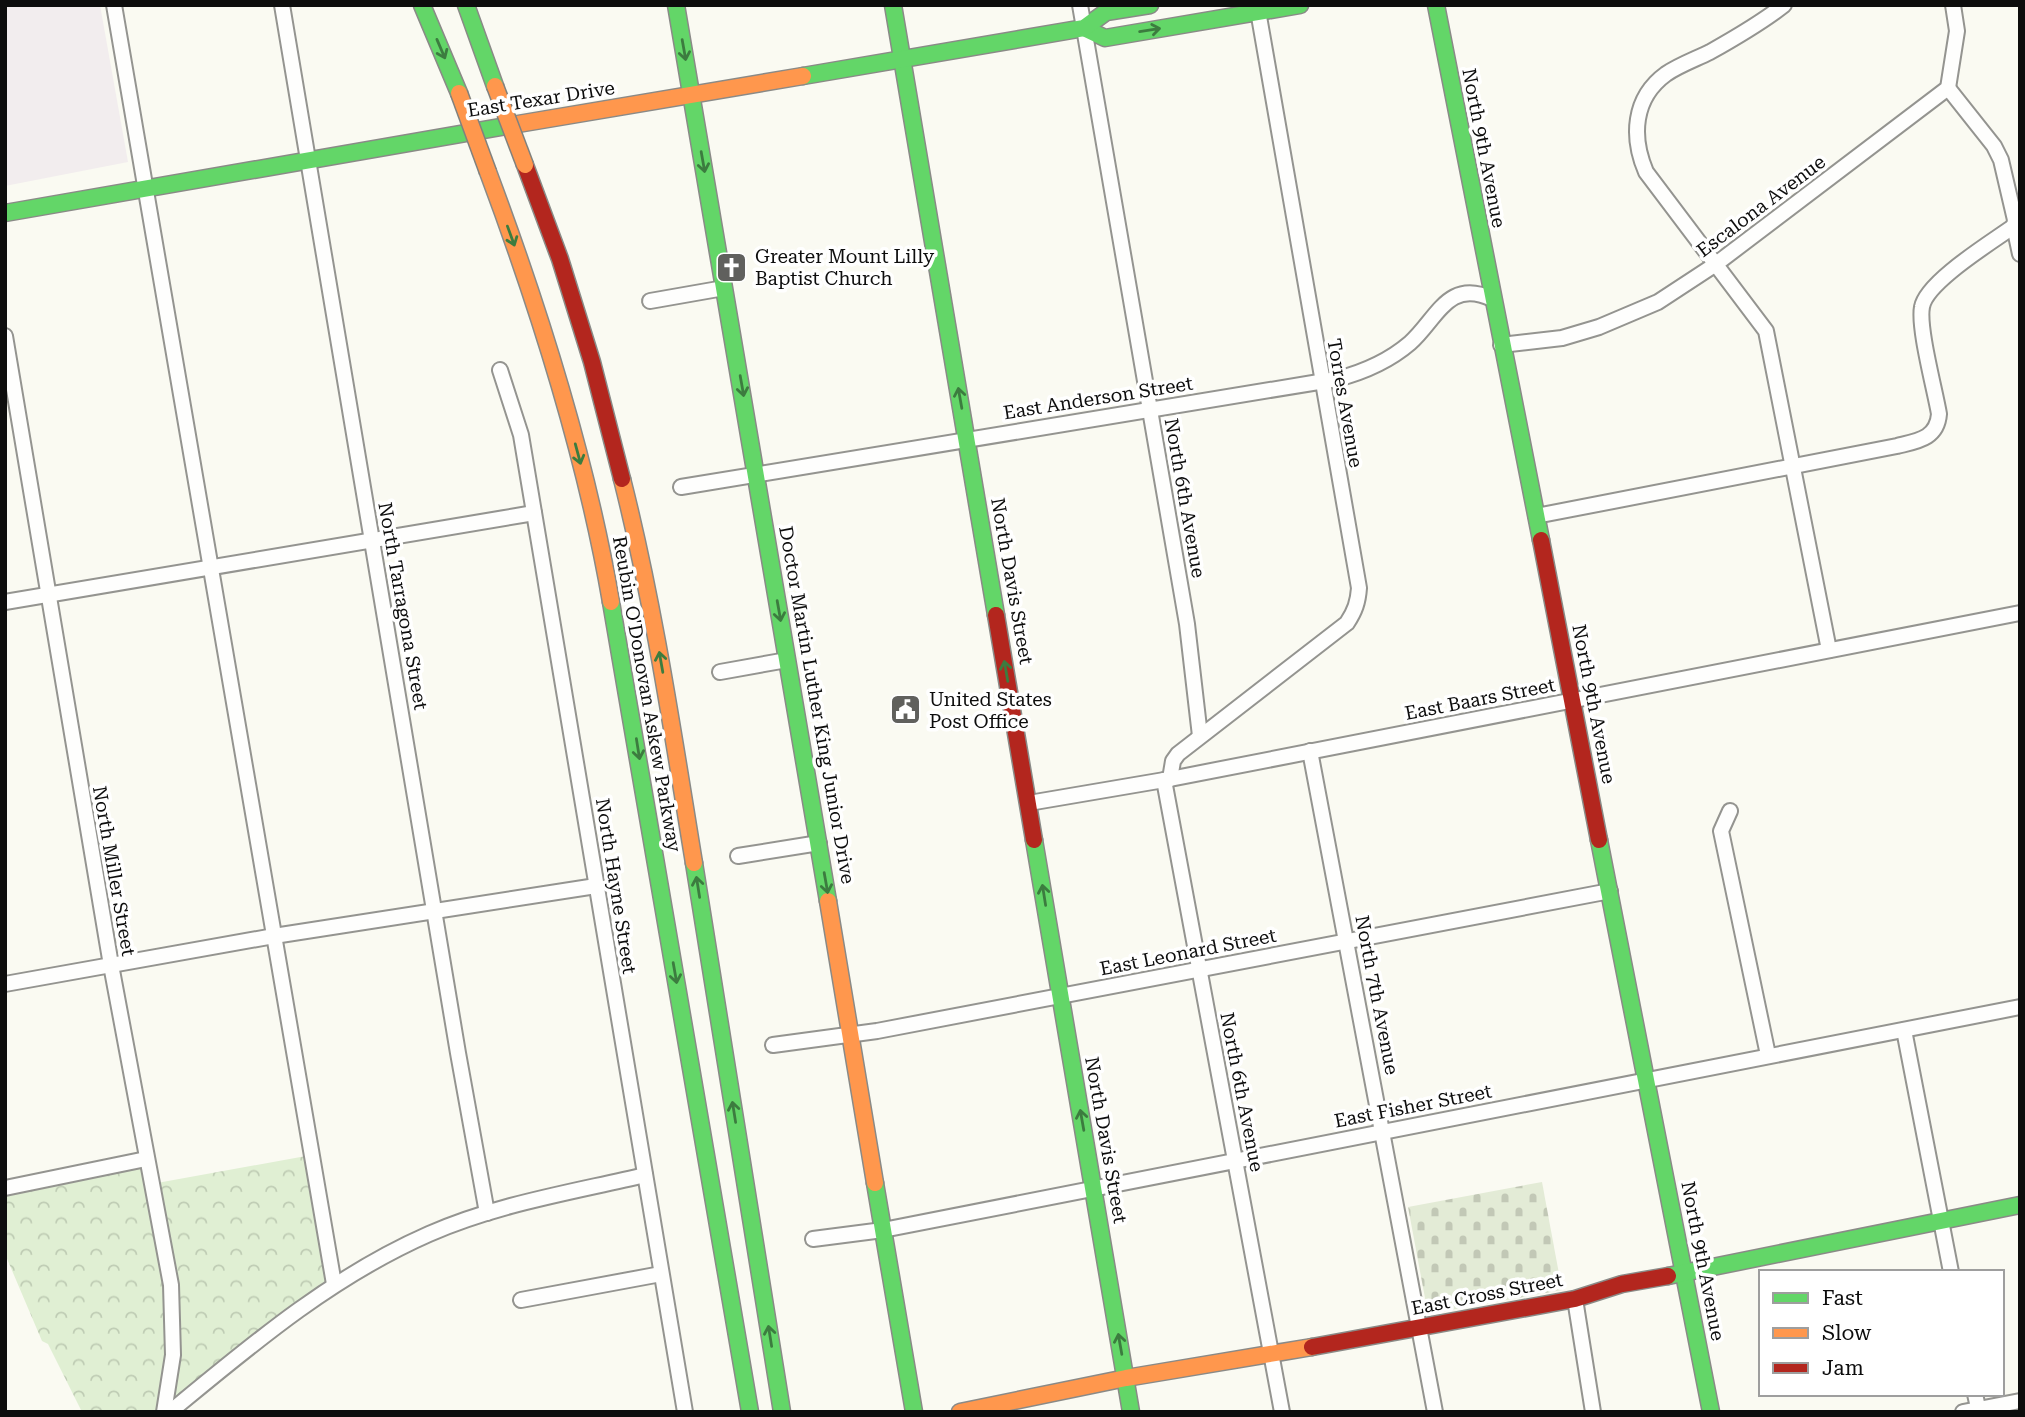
<svg xmlns="http://www.w3.org/2000/svg" width="2025" height="1417" font-family="'Roboto Serif',serif">
<style>
.industrial{fill:#f2edee}
.cemetery{fill:url(#cemetery-stones)}
.park{fill:url(#park-crowns)}
.lines{fill:none;stroke-linecap:round;stroke-linejoin:round}
.street-casing{stroke:#949490;stroke-width:18}
.fast-casing{stroke:#8a8a87;stroke-width:19}
.slow-casing{stroke:#8a8a87;stroke-width:19}
.jam-casing{stroke:#8a8a87;stroke-width:19}
.street{stroke:#fefefd;stroke-width:14}
.fast{stroke:#63d668;stroke-width:16}
.slow{stroke:#ff974d;stroke-width:16}
.jam{stroke:#b3261e;stroke-width:16}
.slow-bridge-casing{stroke:#81817d;stroke-width:19;stroke-linecap:butt}
.slow-bridge{stroke:#ff974d;stroke-width:16}
.oneway{stroke:#3c7c3f}
.labels{text-anchor:middle;dominant-baseline:central;stroke-width:7;stroke-linejoin:round;paint-order:stroke}
.street-label{font-size:19px;fill:#0d0d0d;stroke:#fff}
.poi-label{font-size:19px;fill:#0d0d0d;stroke:#fff;text-anchor:start}
</style>
<defs>
<pattern id="cemetery-stones" width="16" height="16" patternUnits="userSpaceOnUse" patternTransform="scale(1.75)"><rect width="16" height="16" fill="#e3ebd6"/><path d="M2 7V4a2 2 0 0 1 4 0v3zM10 15v-3a2 2 0 0 1 4 0v3z" fill="#c2c8b6"/></pattern>
<pattern id="park-crowns" width="20" height="18" patternUnits="userSpaceOnUse" patternTransform="scale(1.75)"><rect width="20" height="18" fill="#e0efd3"/><path d="M2 6a3 3 0 1 1 6 0M12 15a3 3 0 1 1 6 0" fill="none" stroke="#bfccb4"/></pattern>
</defs>
<rect width="100%" height="100%" fill="#fafaf2"/>
<path class="industrial" d="M5,5H100L128,162L5,186Z"/>
<path class="cemetery" d="M1542,1182L1562,1290L1428,1314L1408,1207Z"/>
<g class="park">
<path d="M306,1156L327,1280L291,1306L173,1401C188,1327 173,1255 157,1183Z"/>
<path d="M142,1167L165,1286L167,1354L158,1412H82L48,1344L42,1341L5,1254V1195Z"/>
</g>
<g class="lines">
<defs>
<g id="street">
<path d="M114,5L334,1284"/>
<path d="M282,5L458,1053L487,1213"/>
<path d="M1080,5L1187,624L1200,736"/>
<path d="M1784,5C1761,23 1735,38 1710,52C1696,59 1679,65 1666,74C1633,98 1631,137 1646,172L1766,331L1829,650"/>
<path d="M1948,88L1994,146L2001,160L2015,220L2014,226L2020,254"/>
<path d="M650,301L724,288"/>
<path d="M5,336L111,965L171,1285L173,1355L164,1412"/>
<path d="M1501,345L1562,338L1599,327L1658,302L1716,264L1948,88L1957,31L1953,5"/>
<path d="M500,370L521,435L685,1412"/>
<path d="M681,487L1337,379C1364,372 1389,361 1410,343C1437,319 1448,278 1492,299"/>
<path d="M1536,516L1897,446C1917,441 1937,439 1939,414C1935,390 1918,328 1922,307C1926,282 1992,242 2014,226"/>
<path d="M5,602L534,513"/>
<path d="M720,672L787,660"/>
<path d="M1310,751L1435,1412"/>
<path d="M1170,779L1173,761L1178,754L1347,623C1355,611 1358,602 1359,588L1257,5"/>
<path d="M1164,780L1282,1412"/>
<path d="M1029,803L1170,779L2020,613"/>
<path d="M1730,811L1721,831L1768,1055"/>
<path d="M738,856L819,843"/>
<path d="M5,984L274,936L596,886"/>
<path d="M1904,1030L1951,1272"/>
<path d="M773,1045L877,1031L1610,891"/>
<path d="M5,1188L146,1159"/>
<path d="M813,1239L883,1230L2020,1007"/>
<path d="M1575,1299L1593,1412"/>
<path d="M521,1300L661,1274"/>
<path d="M1975,1394L1979,1412"/>
<path d="M170,1412C251,1345 331,1277 429,1234C497,1204 573,1192 645,1175"/>
<path d="M1963,1412L2020,1401"/>
</g>
<g id="fast">
<path d="M422,5L459,93"/>
<path d="M466,5L495,86"/>
<path d="M676,5L828,901"/>
<path d="M893,5L996,615"/>
<path d="M1436,5L1541,540"/>
<path d="M1084,28L1105,38L1300,5"/>
<path d="M803,76L1084,28L1106,12L1150,5"/>
<path d="M5,213L512,125"/>
<path d="M611,602L750,1412"/>
<path d="M1034,840L1131,1412"/>
<path d="M1599,840L1711,1412"/>
<path d="M694,863L782,1412"/>
<path d="M875,1183L914,1412"/>
<path d="M1668,1276L2020,1205"/>
</g>
<g id="slow">
<path d="M512,125L803,76"/>
<path d="M488,172C540,311 586,456 611,602"/>
<path d="M622,479C654,605 673,735 694,863"/>
<path d="M828,901L875,1183"/>
<path d="M960,1412L1126,1378L1312,1347"/>
</g>
<g id="jam">
<path d="M525,165L560,259L592,362L622,479"/>
<path d="M1541,540L1599,840"/>
<path d="M996,615L1034,840"/>
<path d="M1312,1347L1575,1299L1622,1284L1668,1276"/>
</g>
</defs>
<use href="#street" class="street-casing"/>
<use href="#fast" class="fast-casing"/>
<use href="#slow" class="slow-casing"/>
<use href="#jam" class="jam-casing"/>
<use href="#street" class="street"/>
<use href="#fast" class="fast"/>
<use href="#slow" class="slow"/>
<use href="#jam" class="jam"/>
<defs>
<g id="slow-bridge">
<path d="M495,86L525,165"/>
<path d="M459,93L488,172"/>
</g>
</defs>
<use href="#slow-bridge" class="slow-bridge-casing"/>
<use href="#slow-bridge" class="slow-bridge"/>
</g>
<defs><path id="oneway-shaft" d="M-6 0H5M1.5-3L5.5 0L1.5 3" fill="none" stroke-width="1.6" stroke-linecap="round" stroke-linejoin="round" transform="scale(1.75)"/></defs>
<g class="oneway">
<use href="#oneway-shaft" transform="translate(1150 30) rotate(-9)"/>
<use href="#oneway-shaft" transform="translate(441 49) rotate(67)"/>
<use href="#oneway-shaft" transform="translate(684 50) rotate(80)"/>
<use href="#oneway-shaft" transform="translate(703 162) rotate(80)"/>
<use href="#oneway-shaft" transform="translate(511 236) rotate(70)"/>
<use href="#oneway-shaft" transform="translate(742 386) rotate(80)"/>
<use href="#oneway-shaft" transform="translate(960 398) rotate(-100)"/>
<use href="#oneway-shaft" transform="translate(578 454) rotate(75)"/>
<use href="#oneway-shaft" transform="translate(779 611) rotate(80)"/>
<use href="#oneway-shaft" transform="translate(661 662) rotate(-100)"/>
<use href="#oneway-shaft" transform="translate(1006 671) rotate(-100)"/>
<use href="#oneway-shaft" transform="translate(638 749) rotate(81)"/>
<use href="#oneway-shaft" transform="translate(826 883) rotate(80)"/>
<use href="#oneway-shaft" transform="translate(698 887) rotate(-99)"/>
<use href="#oneway-shaft" transform="translate(1044 895) rotate(-99)"/>
<use href="#oneway-shaft" transform="translate(675 973) rotate(80)"/>
<use href="#oneway-shaft" transform="translate(734 1112) rotate(-99)"/>
<use href="#oneway-shaft" transform="translate(1082 1120) rotate(-100)"/>
<use href="#oneway-shaft" transform="translate(770 1336) rotate(-99)"/>
<use href="#oneway-shaft" transform="translate(1120 1344) rotate(-100)"/>
</g>
<defs>
<symbol id="church-square" viewBox="-11 -11 22 22"><rect x="-9" y="-9" width="18" height="18" rx="4" fill="#60605d" stroke="#fff"/><path d="M-1.2-6h2.4v3.5h3.3v2.4h-3.3V6h-2.4V-.1h-3.3v-2.4h3.3Z" fill="#fff"/></symbol>
<symbol id="civic-square" viewBox="-11 -11 22 22"><rect x="-9" y="-9" width="18" height="18" rx="4" fill="#60605d" stroke="#fff"/><path d="M-.6-6.5H3V-4.5H.6V-3L4-1V1h2V6H-6V1h2V-1L-.6-3ZM-1.2 2.5V6h2.4V2.5Z" fill="#fff"/></symbol>
</defs>
<g fill-rule="evenodd">
<use href="#church-square" x="714" y="250" width="35" height="35"/>
<use href="#civic-square" x="888" y="692" width="35" height="35"/>
</g>
<g class="labels">
<g class="street-label">
<text transform="translate(541 99) rotate(-9)">East Texar Drive</text>
<text transform="translate(1484 148) rotate(79)">North 9th Avenue</text>
<text transform="translate(1761 206) rotate(-37)">Escalona Avenue</text>
<text transform="translate(1098 398) rotate(-9)">East Anderson Street</text>
<text transform="translate(1345 403) rotate(80)">Torres Avenue</text>
<text transform="translate(1185 498) rotate(80)">North 6th Avenue</text>
<text transform="translate(1012 581) rotate(80)">North Davis Street</text>
<text transform="translate(403 606) rotate(80)">North Tarragona Street</text>
<text transform="translate(647 694) rotate(80)">Reubin O'Donovan Askew Parkway</text>
<text transform="translate(1480 699) rotate(-11)">East Baars Street</text>
<text transform="translate(1594 704) rotate(79)">North 9th Avenue</text>
<text transform="translate(817 705) rotate(80)">Doctor Martin Luther King Junior Drive</text>
<text transform="translate(114 871) rotate(80)">North Miller Street</text>
<text transform="translate(616 886) rotate(81)">North Hayne Street</text>
<text transform="translate(1188 952) rotate(-11)">East Leonard Street</text>
<text transform="translate(1377 995) rotate(79)">North 7th Avenue</text>
<text transform="translate(1242 1092) rotate(79)">North 6th Avenue</text>
<text transform="translate(1413 1106) rotate(-11)">East Fisher Street</text>
<text transform="translate(1106 1140) rotate(80)">North Davis Street</text>
<text transform="translate(1703 1261) rotate(79)">North 9th Avenue</text>
<text transform="translate(1487 1294) rotate(-11)">East Cross Street</text>
</g>
<g class="poi-label">
<text x="755" y="256">Greater Mount Lilly<tspan x="755" dy="22">Baptist Church</tspan></text>
<text x="929" y="699">United States<tspan x="929" dy="22">Post Office</tspan></text>
</g>
</g>
<rect width="2025" height="1417" fill="none" stroke="#0d0d0d" stroke-width="14"/>
<rect x="1759" y="1270" width="245" height="126" fill="#ffffff" stroke="#9e9e9e" stroke-width="2"/>
<rect x="1773" y="1293" width="35" height="10" fill="#63d668" stroke="#9e9e9e" stroke-width="2"/>
<text x="1822" y="1305" font-size="21" fill="#0d0d0d">Fast</text>
<rect x="1773" y="1328" width="35" height="10" fill="#ff974d" stroke="#9e9e9e" stroke-width="2"/>
<text x="1822" y="1340" font-size="21" fill="#0d0d0d">Slow</text>
<rect x="1773" y="1363" width="35" height="10" fill="#b3261e" stroke="#9e9e9e" stroke-width="2"/>
<text x="1822" y="1375" font-size="21" fill="#0d0d0d">Jam</text>
</svg>
